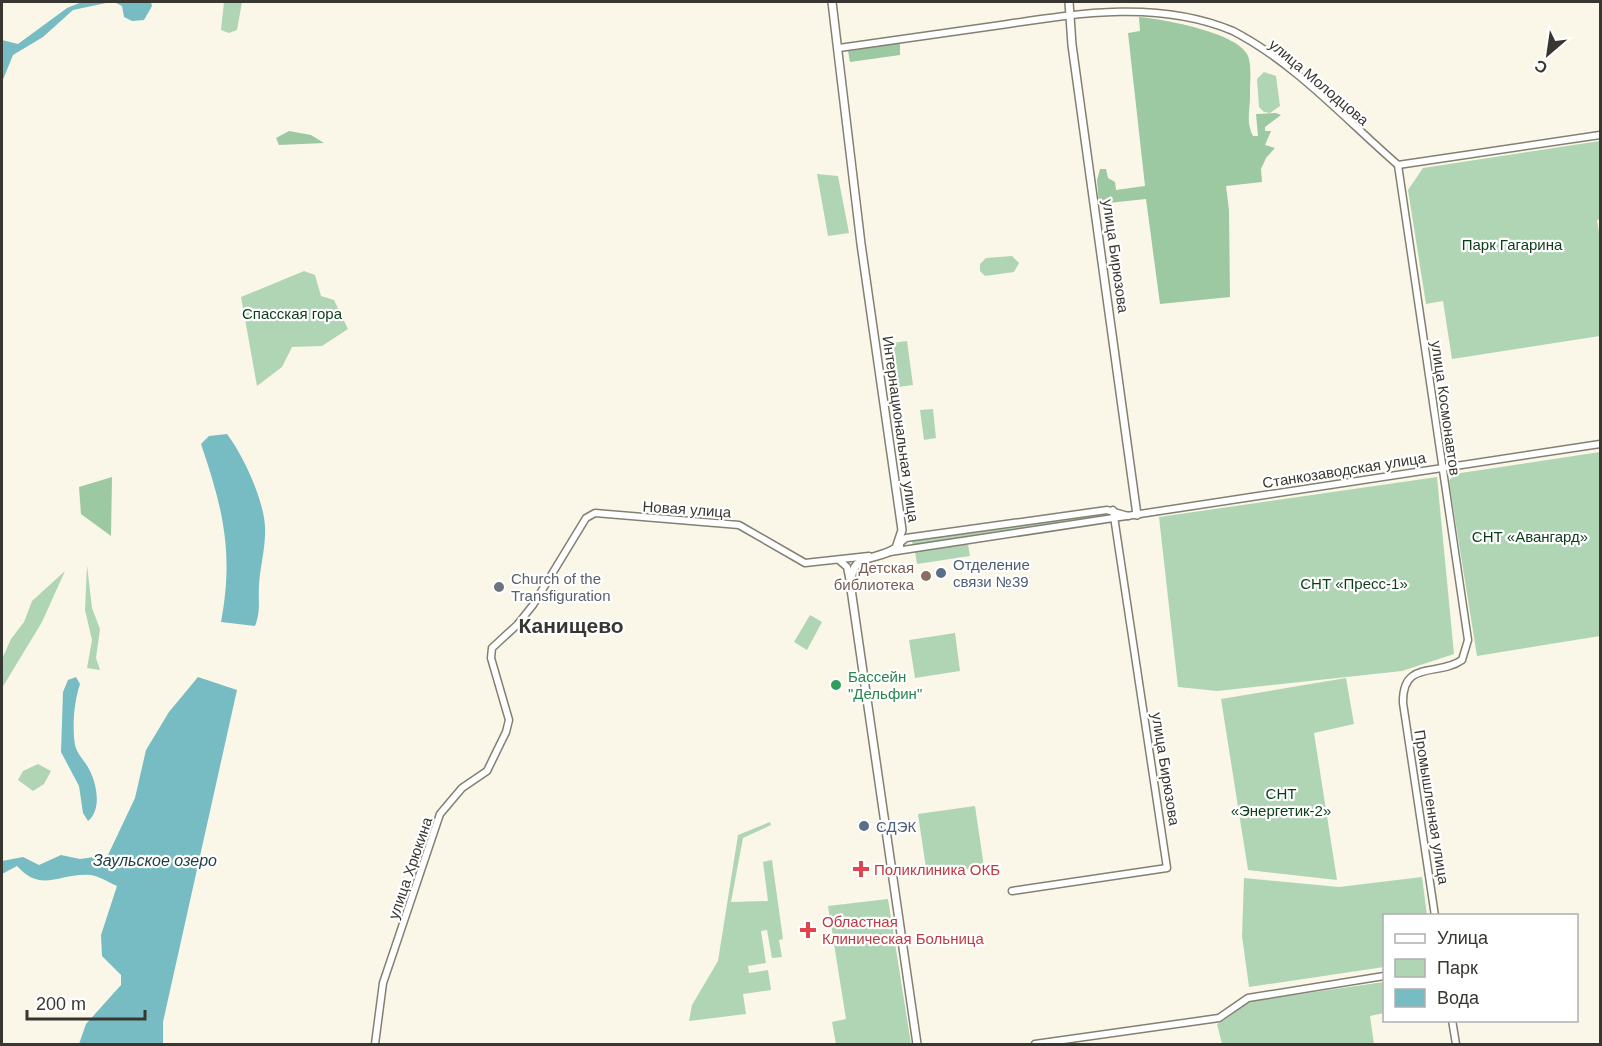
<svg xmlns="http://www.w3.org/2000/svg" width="1602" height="1046" font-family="Helvetica,sans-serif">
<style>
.green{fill:#b0d5b5}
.forest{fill:#9cc8a2}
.water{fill:#76bcc2}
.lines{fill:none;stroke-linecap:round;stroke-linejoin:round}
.tertiary-casing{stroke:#838072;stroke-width:9}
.secondary-casing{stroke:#838072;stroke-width:10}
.tertiary{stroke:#fff;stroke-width:6}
.secondary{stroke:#fff;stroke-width:7}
.service-dot{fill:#5c6f8a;stroke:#fff;stroke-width:2}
.education-dot{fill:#8d6e63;stroke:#fff;stroke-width:2}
.worship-dot{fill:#6b7280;stroke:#fff;stroke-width:2}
.leisure-dot{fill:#2e9e5b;stroke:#fff;stroke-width:2}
.health-dot{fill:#e0444e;stroke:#fff;stroke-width:2}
.labels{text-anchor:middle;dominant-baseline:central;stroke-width:4.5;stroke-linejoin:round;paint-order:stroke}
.street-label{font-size:15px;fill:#373630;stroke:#fff}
.park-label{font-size:15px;fill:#0b3d19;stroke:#fff}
.service-label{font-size:15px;fill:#4e5e75;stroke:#fff;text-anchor:start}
.education-label{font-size:15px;fill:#785e54;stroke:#fff;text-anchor:end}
.worship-label{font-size:15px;fill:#5b616d;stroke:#fff;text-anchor:start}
.leisure-label{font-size:15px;fill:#27864d;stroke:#fff;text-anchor:start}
.health-label{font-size:15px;fill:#be3a42;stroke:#fff;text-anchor:start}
.water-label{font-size:16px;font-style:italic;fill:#1d3f42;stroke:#fff}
.district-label{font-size:21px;font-weight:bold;fill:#373630;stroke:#fff}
</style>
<rect width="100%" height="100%" fill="#faf7e8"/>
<g class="green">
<path d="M224,2H242L237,30L229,33L221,30Z"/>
<path d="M1264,72L1276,76L1280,106L1270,113L1264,112L1259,107L1257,79Z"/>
<path d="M1600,141V219L1597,220L1600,238V336L1452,359L1443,301L1426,304L1408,190L1423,168Z"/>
<path d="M817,174L838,176L849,233L828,236Z"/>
<path d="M1012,256L1019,263L1014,272L985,276L980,271V264L986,258Z"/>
<path d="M304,271L315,275L321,296L334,300L348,329L322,346L292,347L282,367L257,386L241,297Z"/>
<path d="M907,341L913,385L891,388L884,344Z"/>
<path d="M933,409L936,438L924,440L920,410Z"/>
<path d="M1600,452V636L1477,656L1449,481L1454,474Z"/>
<path d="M1437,477L1454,654L1402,671L1217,691L1178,687L1159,517Z"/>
<path d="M1112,511L1113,517L913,547L912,540Z"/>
<path d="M968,544L970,556L917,564L915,552Z"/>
<path d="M87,565L92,608L100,629L96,658L100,670L87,668L92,640L85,610Z"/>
<path d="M65,571L42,622L2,688V659L11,639L24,622L32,601Z"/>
<path d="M810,615L822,622L807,650L794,642Z"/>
<path d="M955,633L960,671L915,678L909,640Z"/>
<path d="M1346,678L1354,724L1314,733L1337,880L1248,870L1221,699Z"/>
<path d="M38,764L51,771L44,784L33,791L18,780L23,771Z"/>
<path d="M975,806L984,867L927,875L918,814Z"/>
<path d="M770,822L771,825L743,838L731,902L768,901L763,862L772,860L783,939L779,940L782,957L772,958L767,930L761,931L766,963L748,966L749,973L768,970L771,990L743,994L746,1014L689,1021L692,1005L718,961L738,835Z"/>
<path d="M1422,877L1427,915L1384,916V967L1249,987L1242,936L1244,878L1339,887Z"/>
<path d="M888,899L911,1044H836L832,1022L846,1019L828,906Z"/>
<path d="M1384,982V1013L1370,1016L1374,1044H1222L1217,1024C1232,1017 1238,1007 1252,1001Z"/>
</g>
<g class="forest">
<path d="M1139,17C1162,19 1235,32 1247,54C1252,63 1250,80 1250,91C1251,106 1245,122 1253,136H1258L1256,114L1276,113L1281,115L1265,127V131H1271L1265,145L1275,148L1266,158L1261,169L1262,182L1226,186L1229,210L1230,297L1160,304L1146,199L1099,204L1097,180L1100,169H1106L1108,178L1115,182L1116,190L1145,186L1128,33L1140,31Z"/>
<path d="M900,43V55L850,62L848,51Z"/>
<path d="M289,131L311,135L324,143L279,145L276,138Z"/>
<path d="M112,477L111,536L81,514L79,487Z"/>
</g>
<g class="water">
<path d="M82,2H111L73,10L43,37L13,55L2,82V40L18,44L67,8Z"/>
<path d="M114,2H151L152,6L144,20L132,21L124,17L122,6Z"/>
<path d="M227,434C243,455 264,500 265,527C266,547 260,566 259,586C258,601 261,611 255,626L221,622C234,553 223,509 201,444L209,436Z"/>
<path d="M76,677L80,684C74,702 72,726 75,745C77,754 85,761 89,769C97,784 102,810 88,821L83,813L79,786L61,752L63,692L68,680Z"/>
<path d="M198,677L237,690L163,1022V1044H79L86,1024L121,985V975L102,956L101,935L117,886C110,883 99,876 91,875C60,872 42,894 17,866L2,874V861L23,857L39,865L61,855L80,859L108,855L135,798L146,750L169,712Z"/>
</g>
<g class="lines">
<defs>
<g id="tertiary">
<path d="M839,48C893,40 947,33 1001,25C1079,13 1159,0 1233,31C1295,63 1346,120 1398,165L1600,135"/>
<path d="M1398,165L1468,640L1462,660C1438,677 1402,659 1403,703L1435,916"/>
<path d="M900,548V543L906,538L1107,510L1128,516"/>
<path d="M890,552L1600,444"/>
<path d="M839,560L847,567L850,582"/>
<path d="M1012,891L1167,868L1113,510"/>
<path d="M1452,1020L1456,1044"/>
<path d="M375,1044L383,983L440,814L462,788L487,771L506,732L509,720L491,658L492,648L517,625L533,605L586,518L595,513L739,525L805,563L869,556"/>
<path d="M1035,1044L1219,1018L1248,998L1384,976"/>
</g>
<g id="secondary">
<path d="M832,2L861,244L902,530L896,548C874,563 849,550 851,589L917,1044"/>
<path d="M1069,2L1072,45L1137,515"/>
</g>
</defs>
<use href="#tertiary" class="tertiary-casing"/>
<use href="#secondary" class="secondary-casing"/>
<use href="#tertiary" class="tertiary"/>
<use href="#secondary" class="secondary"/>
</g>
<g class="service-dot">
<circle cx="941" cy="573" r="6"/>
<circle cx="864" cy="826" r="6"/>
</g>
<circle class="education-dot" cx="926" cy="576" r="6"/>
<circle class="worship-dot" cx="499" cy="587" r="6"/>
<circle class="leisure-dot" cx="836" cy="685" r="6"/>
<g class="health-dot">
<path d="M858 860h6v6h6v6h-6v6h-6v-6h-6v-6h6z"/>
<path d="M805 921h6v6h6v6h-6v6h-6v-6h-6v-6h6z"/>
</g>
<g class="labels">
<g class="street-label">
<text transform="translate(1319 82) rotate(40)">улица Молодцова</text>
<text transform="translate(1116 256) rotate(82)">улица Бирюзова</text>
<text transform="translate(1446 408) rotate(82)">улица Космонавтов</text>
<text transform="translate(901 429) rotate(82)">Интернациональная улица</text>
<text transform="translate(1344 470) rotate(-9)">Станкозаводская улица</text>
<text transform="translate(687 509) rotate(4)">Новая улица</text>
<text transform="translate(1166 769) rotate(81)">улица Бирюзова</text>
<text transform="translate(1432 807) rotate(81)">Промышленная улица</text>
<text transform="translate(410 868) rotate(-71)">улица Хрюкина</text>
</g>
<g class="park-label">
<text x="1512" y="244">Парк Гагарина</text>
<text x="292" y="313">Спасская гора</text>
<text x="1530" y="536">СНТ «Авангард»</text>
<text x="1354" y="583">СНТ «Пресс-1»</text>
<text x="1281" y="793">СНТ<tspan x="1281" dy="17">«Энергетик-2»</tspan></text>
</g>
<g class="service-label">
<text x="953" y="564">Отделение<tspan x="953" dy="17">связи №39</tspan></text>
<text x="876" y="826">СДЭК</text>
</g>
<g class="education-label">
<text x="914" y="567">Детская<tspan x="914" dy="17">библиотека</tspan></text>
</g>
<g class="worship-label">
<text x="511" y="578">Church of the<tspan x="511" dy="17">Transfiguration</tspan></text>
</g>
<g class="leisure-label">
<text x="848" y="676">Бассейн<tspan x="848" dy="17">"Дельфин"</tspan></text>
</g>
<g class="health-label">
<text x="874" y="869">Поликлиника ОКБ</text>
<text x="822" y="921">Областная<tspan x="822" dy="17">Клиническая Больница</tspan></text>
</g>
<g class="water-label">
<text x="155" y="860">Заульское озеро</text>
</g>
<g class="district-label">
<text x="571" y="625">Канищево</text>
</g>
</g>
<rect width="1602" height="1046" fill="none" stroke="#373630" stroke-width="6"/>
<rect x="1383" y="914" width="195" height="108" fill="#ffffff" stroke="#afafac" stroke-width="1.5"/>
<rect x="1395" y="934" width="30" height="9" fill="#ffffff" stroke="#afafac" stroke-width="1.5"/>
<text x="1437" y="944" font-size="18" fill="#373630">Улица</text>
<rect x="1395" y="959" width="30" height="18" fill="#b0d5b5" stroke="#afafac" stroke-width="1.5"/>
<text x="1437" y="974" font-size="18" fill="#373630">Парк</text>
<rect x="1395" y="989" width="30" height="18" fill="#76bcc2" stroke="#afafac" stroke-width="1.5"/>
<text x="1437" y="1004" font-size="18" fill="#373630">Вода</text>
<g transform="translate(1548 54) rotate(209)" stroke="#ffffff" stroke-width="4.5" paint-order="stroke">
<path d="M0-4.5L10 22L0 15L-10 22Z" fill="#373630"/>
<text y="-9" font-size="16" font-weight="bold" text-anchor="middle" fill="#373630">С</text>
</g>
<path d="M27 1010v9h118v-9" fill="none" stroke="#373630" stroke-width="3"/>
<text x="36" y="1010" font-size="18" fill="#373630" stroke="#ffffff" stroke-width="4.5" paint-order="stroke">200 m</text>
</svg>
